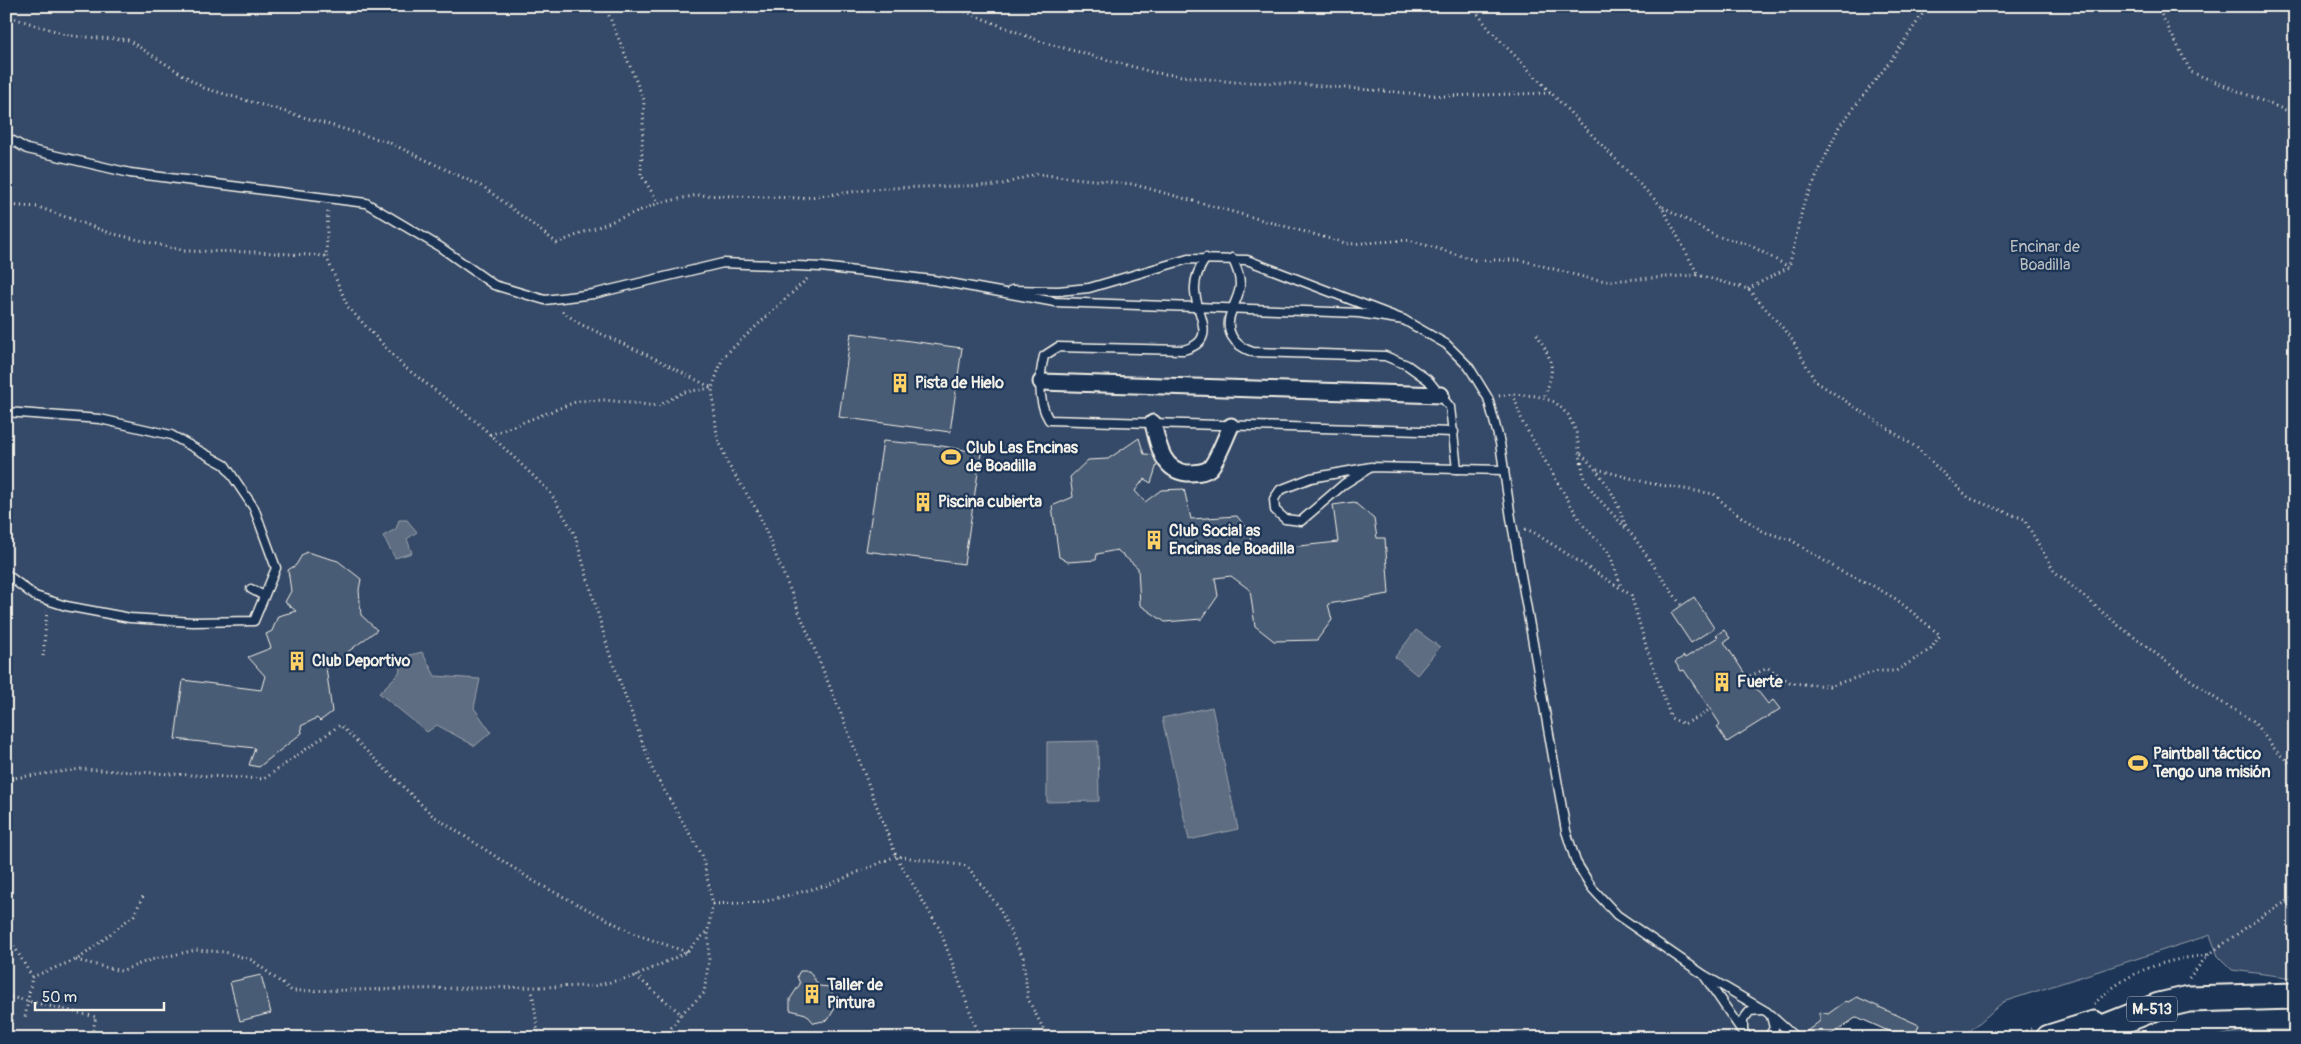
<svg xmlns="http://www.w3.org/2000/svg" width="2301" height="1044" font-family="Pangolin,sans-serif">
<style>
.green{fill:#354a67;stroke:#949ea8}
.water{fill:#5e6d82;stroke:#9aa2ab}
.building{fill:#485b74;stroke:#f4f1e8}
.lines{fill:none;stroke-linecap:round;stroke-linejoin:round}
.service-casing{stroke:#f4f1e8;stroke-width:11}
.minor-casing{stroke:#f4f1e8;stroke-width:19}
.primary-casing{stroke:#f4f1e8;stroke-width:29}
.path{stroke:#f4f1e8;stroke-width:3;stroke-dasharray:1 4;stroke-linecap:butt}
.service{stroke:#1d3557;stroke-width:8}
.minor{stroke:#1d3557;stroke-width:15}
.primary{stroke:#1d3557;stroke-width:25}
.labels{text-anchor:middle;dominant-baseline:central;stroke-width:4.5;stroke-linejoin:round;paint-order:stroke}
.shield{fill:#1d3557;stroke:#b4b9bc;stroke-width:1}
.shield-label{font-size:15px;font-weight:bold;fill:#f4f1e8}
.park-label{font-size:16px;fill:#bbbfc1;stroke:#1d3557}
.poi-label{font-size:16px;font-weight:bold;fill:#f4f1e8;stroke:#1d3557;text-anchor:start}
</style>
<rect width="100%" height="100%" fill="#1d3557"/>
<filter id="ink" filterUnits="userSpaceOnUse"><feTurbulence type="fractalNoise" baseFrequency=".02" numOctaves="2"/><feDisplacementMap in="SourceGraphic" scale="10" xChannelSelector="R" yChannelSelector="G"/><feConvolveMatrix kernelMatrix="1 2 1 2 8 2 1 2 1" color-interpolation-filters="sRGB"/></filter>
<g filter="url(#ink)">
<g class="green">
<path d="M6,6H2295V978L2232,970L2218,956L2210,935L2003,1002L1962,1038H1904L1857,1017L1833,1033L1820,1038H6Z"/>
<path d="M2247,1030H2295V1038H2209Z"/>
</g>
<g class="water">
<path d="M399,520H407L417,532L407,539L412,553L395,558L383,536L396,529Z"/>
<path d="M1416,630L1440,647L1417,675L1395,657Z"/>
<path d="M422,652L435,676L480,679L474,708L491,732L475,746L437,725L427,732L379,693L399,673L402,657Z"/>
<path d="M1212,707L1238,829L1189,840L1162,718Z"/>
<path d="M1098,741L1099,801L1047,802V742Z"/>
</g>
<g class="building">
<path d="M851,333L962,348L950,432L839,417Z"/>
<path d="M1139,438L1144,454L1160,455L1151,483L1144,479L1135,491L1145,502L1161,490L1184,489L1191,519L1237,516L1250,533L1251,551L1338,542L1333,505L1354,502L1374,519L1377,538H1385L1389,594L1328,604L1332,620L1317,640L1274,641L1255,626L1250,590L1231,576L1215,578L1218,596L1202,619L1165,622L1140,605L1138,568L1117,550L1097,554L1096,560L1068,562L1059,557L1052,506L1073,497L1070,477L1088,460L1108,459Z"/>
<path d="M883,441L942,446L981,453L964,564L866,551Z"/>
<path d="M307,552L338,561L361,579L359,590L361,615L377,630L345,654L342,665L326,667L332,712L320,721L317,718L301,726L302,733L259,767L249,765L255,748L175,739L183,680L261,690L265,676L248,657L271,648L266,634L272,631L278,616L296,611L285,602L291,591L288,570L296,565L302,555Z"/>
<path d="M1694,597L1714,628L1691,643L1671,613Z"/>
<path d="M1724,630L1730,638L1724,642L1747,677L1768,704L1773,700L1780,709L1727,742L1717,727L1720,724L1684,670L1681,671L1675,662L1684,656L1685,658L1718,637L1716,635Z"/>
<path d="M800,971H809L819,986L830,987L832,991V998L829,1000L835,1008L828,1020L814,1023L806,1014L790,1010V999L800,984L797,976Z"/>
<path d="M261,975L271,1013L240,1021L230,982Z"/>
<path d="M1857,997L1919,1025L1914,1038H1904L1857,1017L1833,1033L1820,1038H1798L1820,1021V1012L1828,1014L1846,1001L1848,1002Z"/>
</g>
<g class="lines">
<defs>
<g id="service">
<path d="M6,137L27,149L130,173L366,203L440,247L494,285L545,300L593,294L723,263L821,267L933,280L1055,302L1359,313L1404,320"/>
<path d="M1206,258C1199,268 1194,279 1195,291C1196,315 1220,341 1183,350L1058,347L1044,356C1039,377 1038,402 1049,420L1454,432"/>
<path d="M1232,258C1236,266 1240,275 1240,284C1240,294 1235,301 1232,310C1223,331 1234,346 1253,352L1385,356L1407,365L1428,380L1450,407L1457,469"/>
<path d="M1012,290L1058,291L1089,288L1188,259L1247,260L1404,320L1446,344L1469,367L1488,398L1500,443L1511,518L1566,831L1576,862L1592,888L1617,915L1704,975L1767,1012L1796,1038"/>
<path d="M6,412L100,419L171,435L225,465L254,508L276,568L254,621L193,622L130,618L66,606L35,596L6,574"/>
<path d="M1371,467L1344,484L1301,521L1285,519L1275,510L1274,499L1280,490L1311,478L1371,467L1504,470"/>
<path d="M251,589L264,596"/>
<path d="M1705,977L1742,1031"/>
<path d="M1748,1038L1743,1031V1020L1750,1011L1761,1010"/>
<path d="M1768,1038L1774,1028L1771,1016"/>
</g>
<g id="minor">
<path d="M1041,382L1441,395"/>
<path d="M1153,423C1158,444 1162,471 1187,473C1195,473 1204,473 1210,468C1217,461 1226,436 1231,426"/>
</g>
<g id="primary">
<path d="M2049,1038L2094,1024"/>
<path d="M2078,1038L2159,1006L2189,999L2295,996"/>
</g>
</defs>
<use href="#service" class="service-casing"/>
<use href="#minor" class="minor-casing"/>
<use href="#primary" class="primary-casing"/>
<g class="path">
<path d="M605,6L644,100L641,175L659,203"/>
<path d="M951,6L1042,42L1156,73L1234,82L1285,83L1445,96L1551,93"/>
<path d="M1472,6L1489,29L1662,207L1698,275"/>
<path d="M2157,6L2191,72L2295,114"/>
<path d="M6,14L16,19L72,36L128,40L204,88L388,142L485,188L557,243L659,203L698,195L802,198L884,188L1000,185L1036,174L1132,184L1349,244L1409,240L1475,260H1521L1587,278L1607,281L1698,275L1748,289L1790,336L1815,381L1916,447L1969,498L2024,519L2054,571L2118,625L2216,699L2253,721L2277,752L2295,768"/>
<path d="M6,205L38,207L110,233L185,251L256,252L326,256"/>
<path d="M1663,207L1716,236L1748,244L1789,267"/>
<path d="M807,279L723,357L712,388L717,436L728,464L758,512L844,721L896,856L940,930L980,1038"/>
<path d="M1748,289L1789,267L1803,206L1839,127L1892,59L1928,6"/>
<path d="M1537,334C1553,363 1556,366 1544,398"/>
<path d="M1513,394L1523,423L1582,524L1609,553L1622,588"/>
<path d="M1499,396L1513,394L1537,396L1555,402L1568,415L1576,431L1584,478L1595,495L1633,536L1681,605"/>
<path d="M490,435L578,401L605,400L658,406L684,392L712,388L658,360L580,324L560,310"/>
<path d="M1581,454C1606,479 1615,494 1626,528"/>
<path d="M1597,469L1648,483L1714,494L1731,510L1764,532L1791,540L1842,572L1870,584L1896,599L1940,635L1931,649L1896,671H1878L1829,686L1791,683L1768,668L1747,677"/>
<path d="M1525,529L1533,532L1631,595L1647,649L1671,718L1684,724L1699,717L1710,709"/>
<path d="M43,656L47,611"/>
<path d="M6,779L81,769L264,779L340,725L432,815L535,882L635,934L687,952"/>
<path d="M713,904L762,902L828,885L896,856L967,866L998,906L1023,957L1028,999L1048,1038"/>
<path d="M6,928L7,934L32,977L25,1018"/>
<path d="M76,960L121,971L150,960L196,950L225,952L252,960L292,991L594,986L636,976L687,952L708,930L713,904L702,855L653,771L609,652L575,535L550,492L479,424L402,365L348,307L326,256L328,209"/>
<path d="M636,976L681,1014L664,1038"/>
<path d="M32,977L80,958L134,915L143,896"/>
<path d="M2189,978L2208,955L2265,914L2295,897"/>
<path d="M6,996L96,1017L91,1038"/>
<path d="M2094,1004C2127,971 2162,960 2208,955"/>
<path d="M681,1014L704,993L709,960L708,930"/>
<path d="M538,1034L557,1038"/>
<path d="M519,1038L538,1034L532,989"/>
<path d="M2007,1038L2031,1029"/>
</g>
<use href="#service" class="service"/>
<use href="#minor" class="minor"/>
<use href="#primary" class="primary"/>
</g>
</g>
<defs>
<symbol id="building-bare" viewBox="-9 -9 18 18"><path d="M-4-6H4V6H1V3H-1V6H-4ZM-2.5-4.3h1.7v1.8h-1.7ZM.8-4.3h1.7v1.8H.8ZM-2.5-1h1.7V.8h-1.7ZM.8-1h1.7V.8H.8Z" fill="#ffd166" stroke="#1d3557" stroke-width="2.5" paint-order="stroke"/></symbol>
<symbol id="stadium-bare" viewBox="-9 -9 18 18"><path d="M0-5a6.5 5 0 1 0 0 10a6.5 5 0 1 0 0-10ZM-3.5-1.8h7v3.6h-7Z" fill="#ffd166" stroke="#1d3557" stroke-width="2.5" paint-order="stroke"/></symbol>
</defs>
<g fill-rule="evenodd">
<use href="#building-bare" x="886" y="369" width="28" height="28"/>
<use href="#stadium-bare" x="937" y="443" width="28" height="28"/>
<use href="#building-bare" x="909" y="488" width="28" height="28"/>
<use href="#building-bare" x="1140" y="526" width="28" height="28"/>
<use href="#building-bare" x="283" y="647" width="28" height="28"/>
<use href="#building-bare" x="1708" y="668" width="28" height="28"/>
<use href="#stadium-bare" x="2124" y="749" width="28" height="28"/>
<use href="#building-bare" x="798" y="980" width="28" height="28"/>
</g>
<g class="labels">
<rect class="shield" x="2127" y="996.5" width="50" height="25" rx="4"/>
<g class="shield-label">
<text x="2152" y="1009">M-513</text>
</g>
<g class="park-label">
<text x="2045" y="247">Encinar de<tspan x="2045" dy="18">Boadilla</tspan></text>
</g>
<g class="poi-label">
<text x="915" y="383">Pista de Hielo</text>
<text x="966" y="448">Club Las Encinas<tspan x="966" dy="18">de Boadilla</tspan></text>
<text x="938" y="502">Piscina cubierta</text>
<text x="1169" y="531">Club Social as<tspan x="1169" dy="18">Encinas de Boadilla</tspan></text>
<text x="312" y="661">Club Deportivo</text>
<text x="1737" y="682">Fuerte</text>
<text x="2153" y="754">Paintball táctico<tspan x="2153" dy="18">Tengo una misión</tspan></text>
<text x="827" y="985">Taller de<tspan x="827" dy="18">Pintura</tspan></text>
</g>
</g>
<rect width="2301" height="1044" fill="none" stroke="#1d3557" stroke-width="25"/>
<rect x="12" y="12" width="2276" height="1019" fill="none" stroke="#f4f1e8" stroke-width="2" filter="url(#ink)"/>
<path d="M35 1002v8h129v-8" fill="none" stroke="#f4f1e8" stroke-width="2.5"/>
<text x="42" y="1002" font-size="15" fill="#f4f1e8" stroke="#1d3557" stroke-width="4" paint-order="stroke">50 m</text>
</svg>
